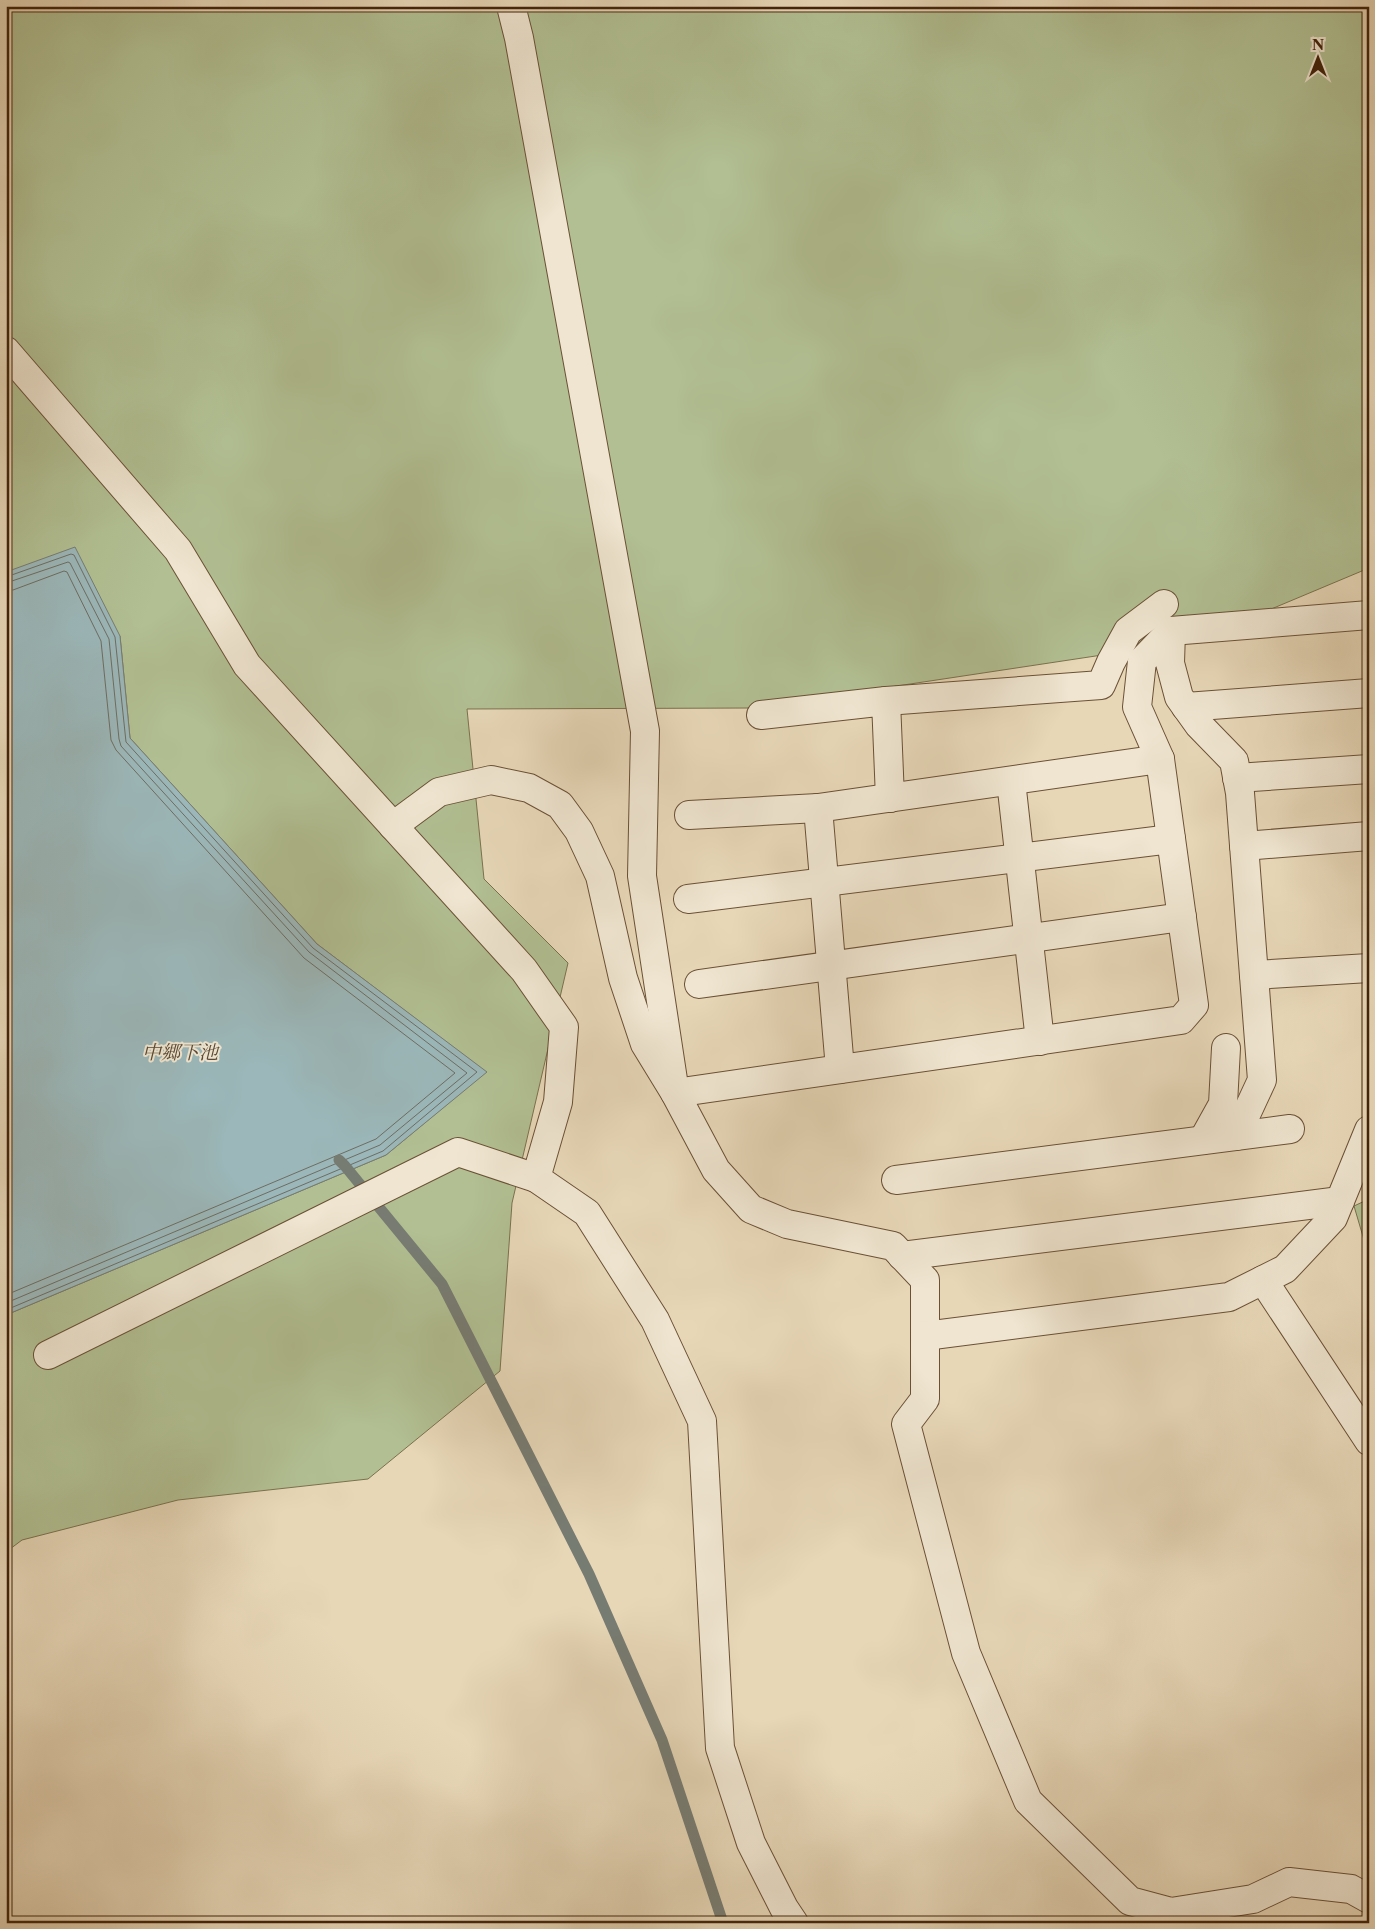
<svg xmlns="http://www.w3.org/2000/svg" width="1375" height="1929" font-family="'Libre Caslon Text','Noto Serif JP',serif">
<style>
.green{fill:#b1bf92;stroke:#7a714e}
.water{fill:#9bb7b9;stroke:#777c73}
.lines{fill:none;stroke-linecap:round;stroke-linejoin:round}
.shore{stroke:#6e6d62;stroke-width:1}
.stream{stroke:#777c73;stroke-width:11}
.minor-casing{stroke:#6b5036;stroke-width:30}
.minor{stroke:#efe5d0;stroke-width:28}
.labels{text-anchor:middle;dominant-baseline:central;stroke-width:4;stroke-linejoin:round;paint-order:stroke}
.water-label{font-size:19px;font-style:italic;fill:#584836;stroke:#efe5d0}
</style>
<rect width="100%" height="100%" fill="#e7d7b7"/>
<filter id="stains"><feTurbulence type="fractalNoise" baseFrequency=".004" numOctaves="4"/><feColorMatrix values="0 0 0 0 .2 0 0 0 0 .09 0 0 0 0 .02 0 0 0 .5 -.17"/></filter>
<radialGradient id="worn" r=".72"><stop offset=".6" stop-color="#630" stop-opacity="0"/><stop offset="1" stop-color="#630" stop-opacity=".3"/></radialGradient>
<g class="green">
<path d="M6,6H1369V568L1195,641L751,708L467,709L484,879L568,963L512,1203L500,1371L368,1479L178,1500L22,1540L6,1552V1315L386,1155L486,1072L317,944L130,738L120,636L6,572Z"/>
<path d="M1369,1199V1257L1354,1206Z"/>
</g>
<path class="water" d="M75,547L120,636L130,738L317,944L487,1072L386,1155L6,1315V572Z"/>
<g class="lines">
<g class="shore">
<path d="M6,577L71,554L74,555L115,637L126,742L313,948L477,1072L383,1151L6,1310"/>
<path d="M6,583L68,562L70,563L109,639L119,739L121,746L309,952L467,1073L380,1145L6,1303"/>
<path d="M6,590H13L64,571L67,572L101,641L111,740L116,750L304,958L455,1073L376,1139L6,1295"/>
</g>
<path class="stream" d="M339,1160L345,1166L442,1284L589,1574L662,1740L723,1923"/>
<defs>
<g id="minor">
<path d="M511,6L519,38L645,731L642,876L675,1093L716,1170L751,1209L787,1224L893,1246L925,1280V1399L906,1424L966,1653L1028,1801L1130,1901L1171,1912L1253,1899L1289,1882L1351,1889L1369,1899"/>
<path d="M6,351L178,550L247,665L524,970L564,1027L558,1102L536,1178L587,1213L655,1320L702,1421L720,1748L751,1843L784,1908L794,1923"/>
<path d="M1171,631L1369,615"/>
<path d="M886,701L1101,685L1111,662L1128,631L1164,604"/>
<path d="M1186,707L1369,693"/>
<path d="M761,715L886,701L890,798"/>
<path d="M1237,778L1369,769"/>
<path d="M1011,781L1040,1041"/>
<path d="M818,808L840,1069"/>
<path d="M689,815L818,808L1160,759"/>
<path d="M393,826L439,792L491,780L529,788L560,805L579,831L600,876L623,978L645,1044L675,1093L1181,1020L1194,1005L1160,759L1137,707L1142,661L1171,631L1170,663L1179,697L1199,725L1234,761L1240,793L1262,1080L1236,1136"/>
<path d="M1244,846L1369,836"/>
<path d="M688,899L1171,839"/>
<path d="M1254,975L1369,968"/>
<path d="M699,984L1182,917"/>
<path d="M1203,1140L1223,1104L1226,1048"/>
<path d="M896,1180L1290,1129"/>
<path d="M902,1256L1340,1201"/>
<path d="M1263,1280L1369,1441"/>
<path d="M925,1336L1229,1297L1285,1269L1333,1218L1369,1130"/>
<path d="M48,1355L458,1152L536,1178"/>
</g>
</defs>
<use href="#minor" class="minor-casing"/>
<use href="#minor" class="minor"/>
</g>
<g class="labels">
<g class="water-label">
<text x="180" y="1052">中郷下池</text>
</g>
</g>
<rect width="1375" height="1929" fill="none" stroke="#e7d7b7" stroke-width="25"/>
<rect x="8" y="8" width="1360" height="1914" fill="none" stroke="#42230b" stroke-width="2.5"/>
<rect x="12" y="12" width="1350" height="1904" fill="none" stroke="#42230b"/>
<g transform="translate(1318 58)" stroke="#efe5d0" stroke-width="4" paint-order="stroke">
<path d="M0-4L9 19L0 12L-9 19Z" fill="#42230b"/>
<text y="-8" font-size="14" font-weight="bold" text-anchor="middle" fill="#42230b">N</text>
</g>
<rect width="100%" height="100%" filter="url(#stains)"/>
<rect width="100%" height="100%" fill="url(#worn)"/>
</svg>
